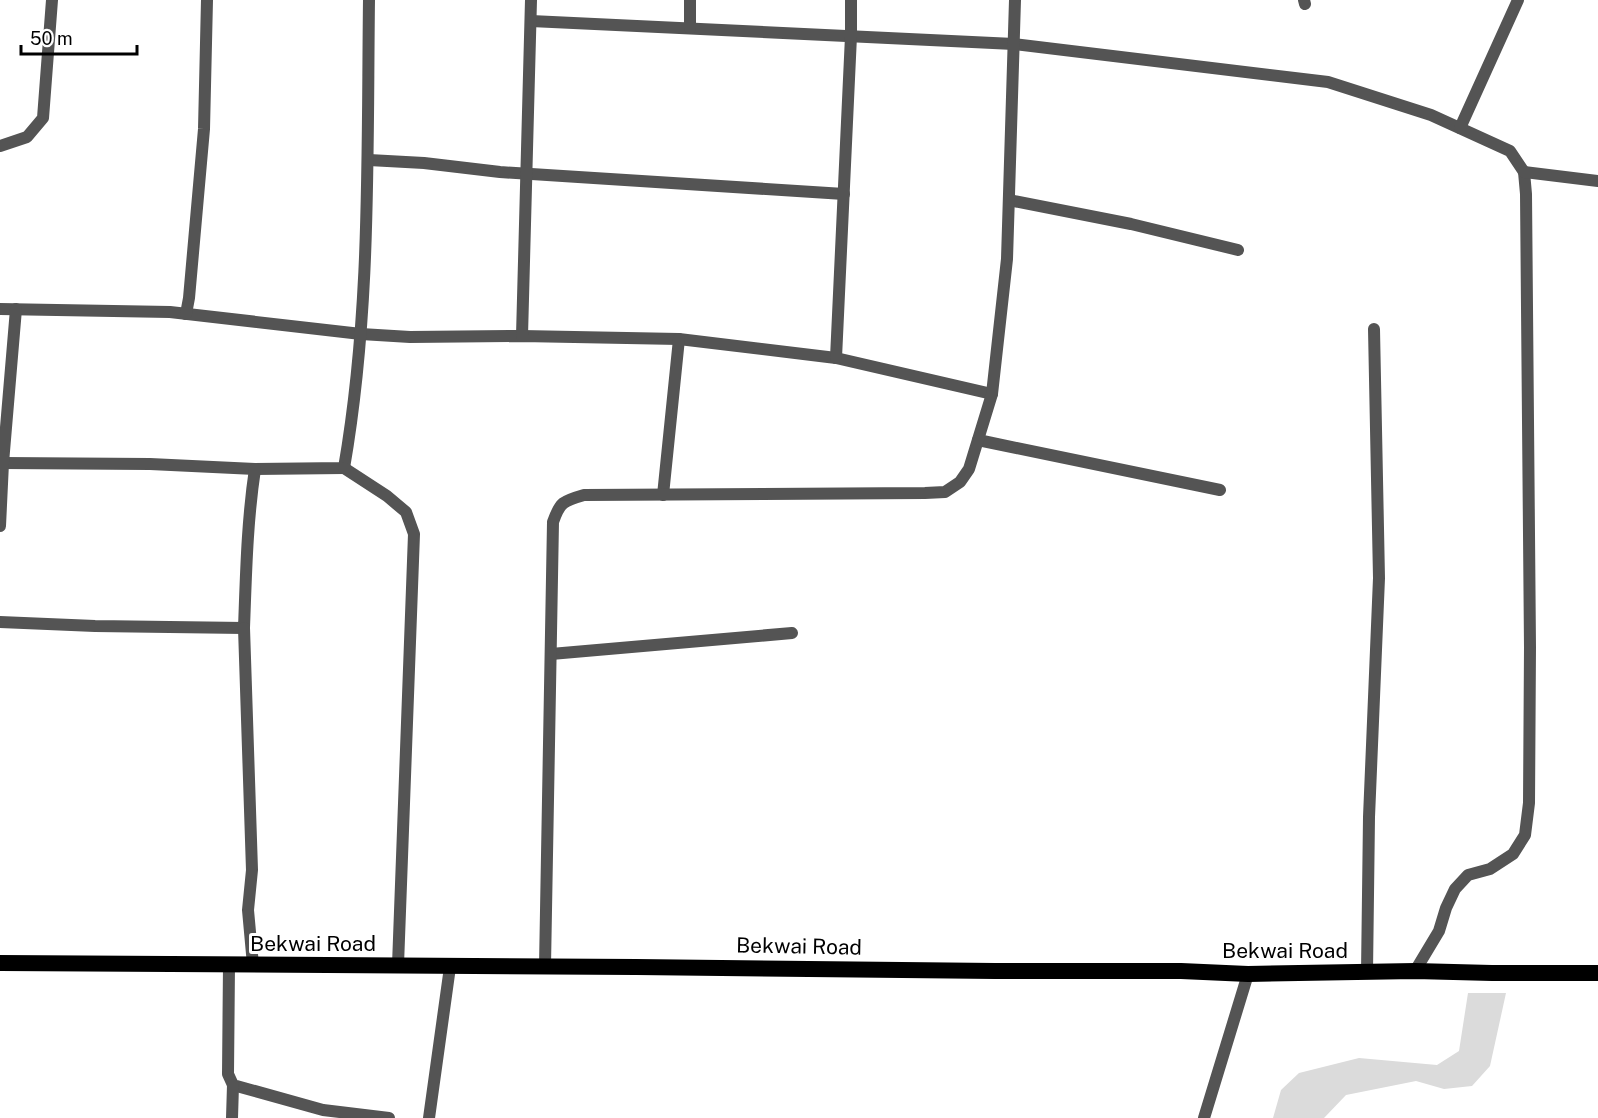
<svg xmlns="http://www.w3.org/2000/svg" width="1598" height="1118" font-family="'Public Sans',sans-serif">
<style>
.green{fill:#dbdbdb}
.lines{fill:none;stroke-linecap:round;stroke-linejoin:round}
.minor{stroke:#545454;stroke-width:12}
.trunk{stroke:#000;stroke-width:16}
.labels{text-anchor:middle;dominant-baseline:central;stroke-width:6;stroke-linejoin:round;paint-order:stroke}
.street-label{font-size:21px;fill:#000;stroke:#fff}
</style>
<rect width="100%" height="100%" fill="#fff"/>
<path class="green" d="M1468,993H1506L1490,1066L1472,1086L1444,1089L1416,1081L1346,1095L1324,1118H1273L1281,1090L1299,1073L1359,1058L1437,1065L1459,1051Z"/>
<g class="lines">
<g class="minor">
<path d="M1304,0L1305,4"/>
<path d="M531,21L1014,44L1328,82L1431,115L1510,151L1524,172L1526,194L1530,647L1529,803L1525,835L1513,854L1490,869L1468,875L1455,889L1446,908L1439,931L1415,971"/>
<path d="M690,28V0"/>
<path d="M1460,128L1518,0"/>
<path d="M0,146L27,137L43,118L52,0"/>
<path d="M369,160L424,163L500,172L844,194"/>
<path d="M1524,172L1598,181"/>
<path d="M1009,200L1131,224L1238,250"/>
<path d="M0,309L170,312L361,334L410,337L522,336L679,339L836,358L992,394"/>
<path d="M186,314L189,298L204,129L207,0"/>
<path d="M522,336L531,0"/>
<path d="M836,358L851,36V0"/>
<path d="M978,440L1220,490"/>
<path d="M3,463L150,464L255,469L344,468C371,313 367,156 369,0"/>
<path d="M344,468L387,496L406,512L414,534L398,965"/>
<path d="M663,495L679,339"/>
<path d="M0,526L3,463L16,309"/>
<path d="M0,622L95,626L244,628C246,575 247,522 255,469"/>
<path d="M244,628L252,870L248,910L253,965"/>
<path d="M551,654L792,633"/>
<path d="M229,965L228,1074L233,1085L323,1110L389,1118"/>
<path d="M545,966L553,522C560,502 563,501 584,495L925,493L945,492L960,482L969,469L992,394L1007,259L1015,0"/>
<path d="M1367,972L1369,817L1379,578L1374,329"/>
<path d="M232,1118L233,1085"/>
<path d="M429,1118L450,967"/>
<path d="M1204,1118L1248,974"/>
</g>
<path class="trunk" d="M0,963L636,967L995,971H1181L1248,974L1415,971L1492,973H1598"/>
</g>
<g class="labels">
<g class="street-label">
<text x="313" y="943">Bekwai Road</text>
<text transform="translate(799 946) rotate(1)">Bekwai Road</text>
<text x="1285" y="950">Bekwai Road</text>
</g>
</g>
<path d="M21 45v9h116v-9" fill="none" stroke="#000000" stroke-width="3"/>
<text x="30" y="45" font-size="18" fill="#000000" stroke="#ffffff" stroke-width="4.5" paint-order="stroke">50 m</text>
</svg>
